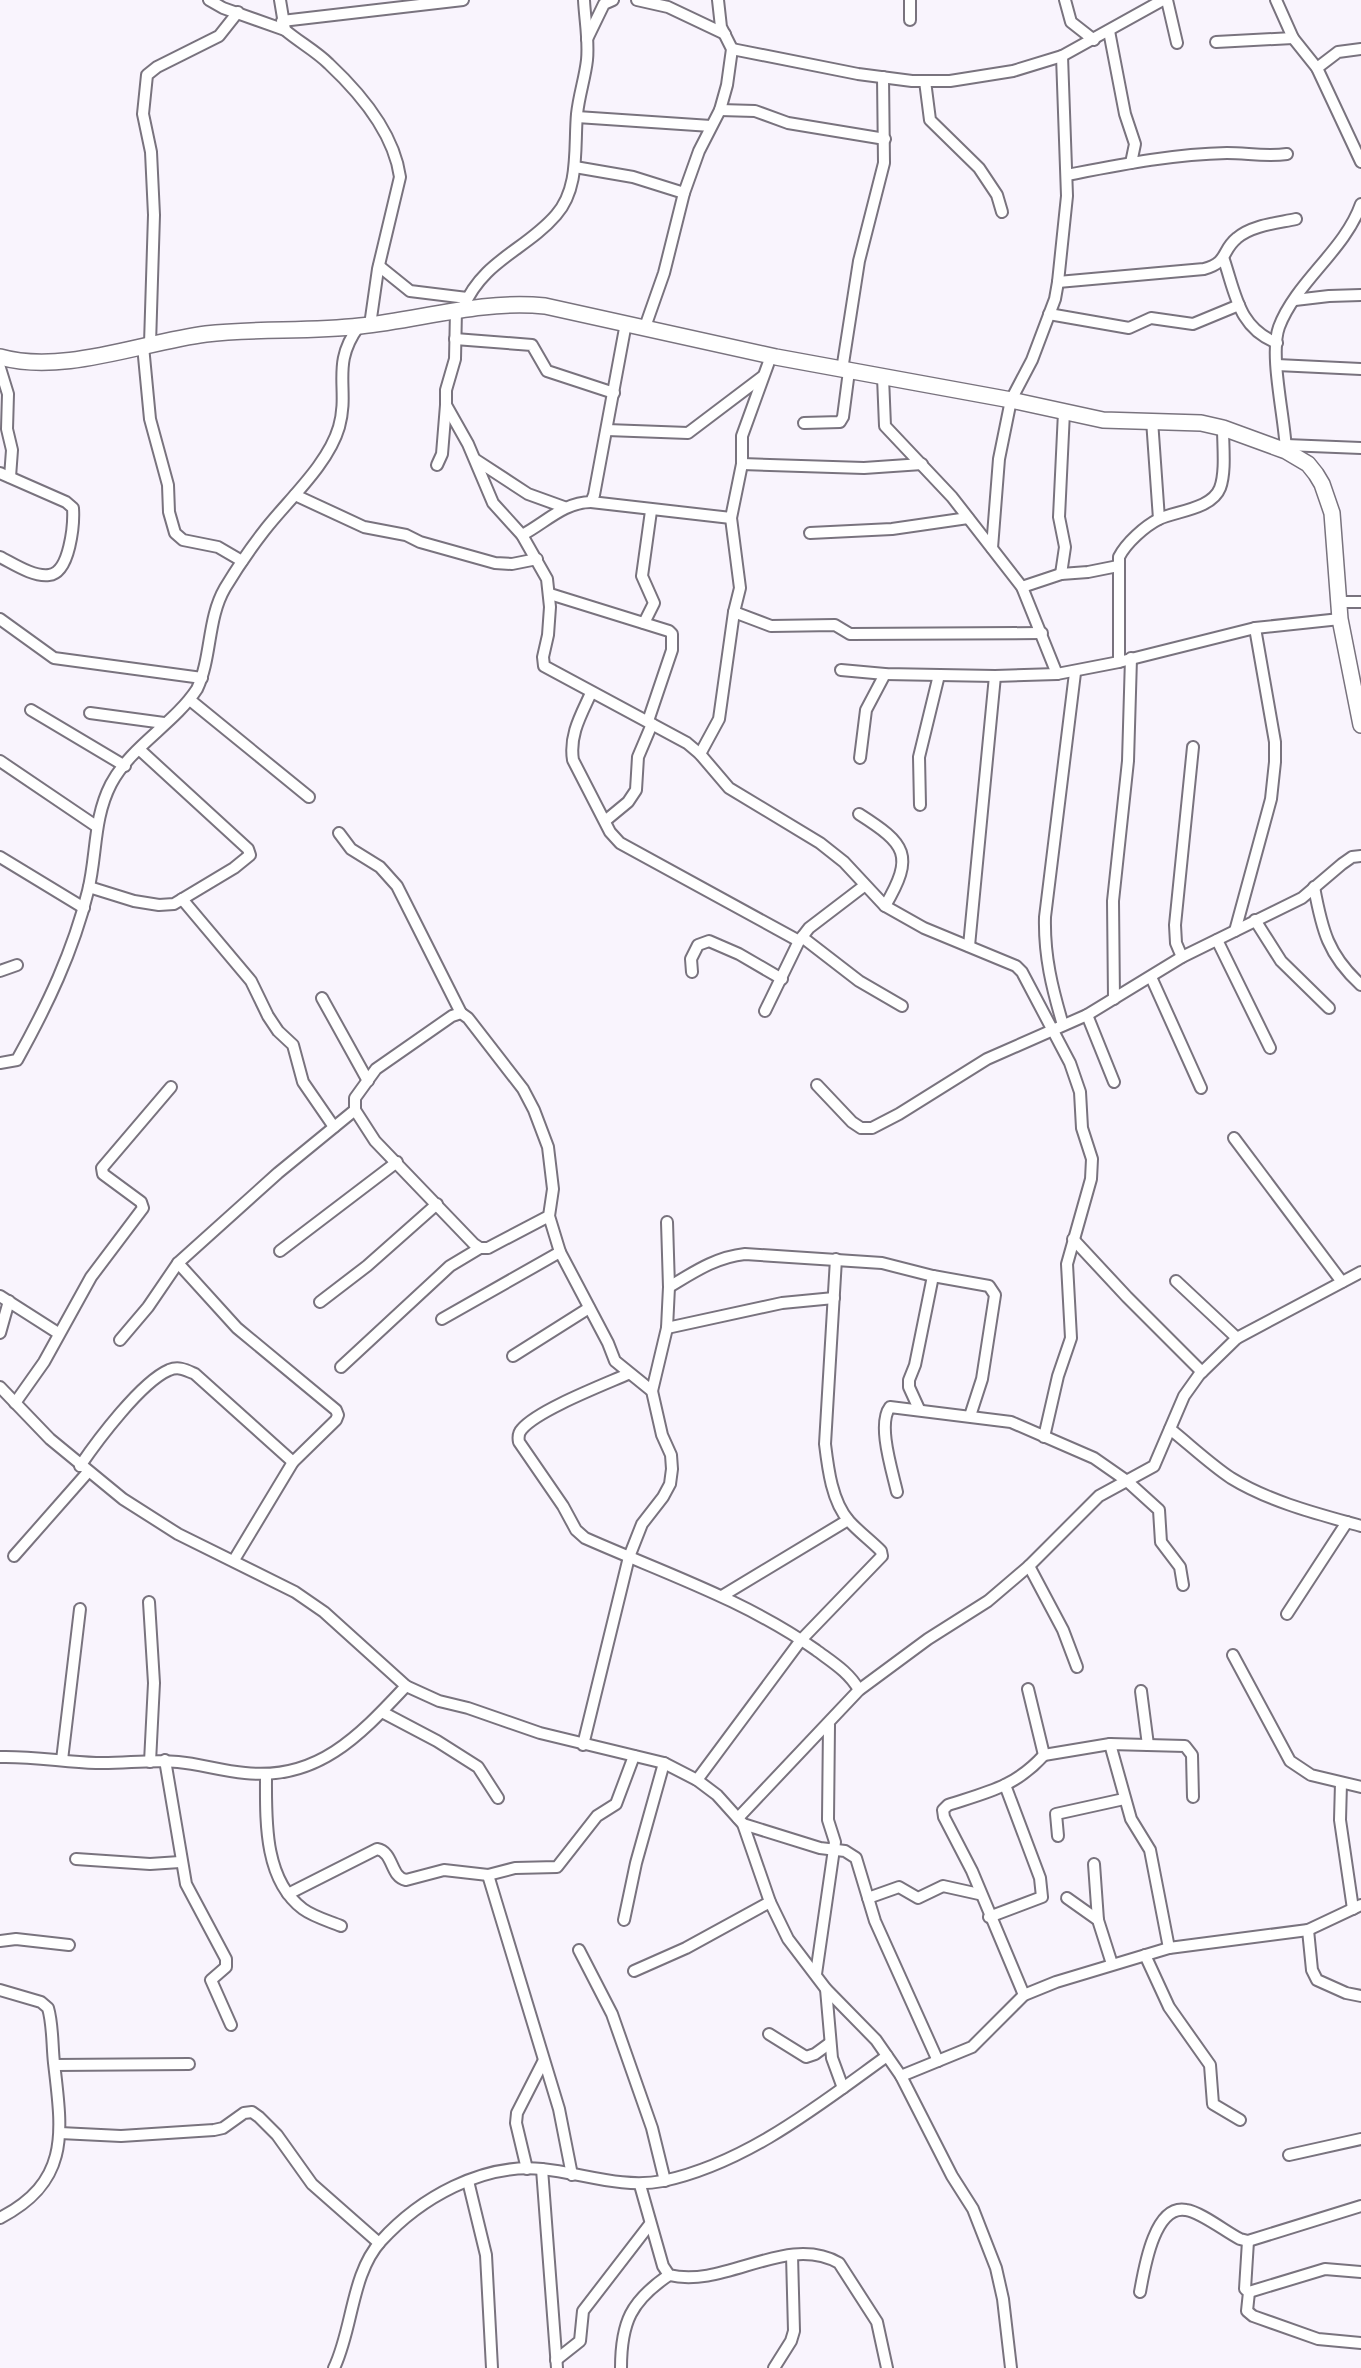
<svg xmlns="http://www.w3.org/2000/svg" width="1361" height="2368" font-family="'Golos Text',sans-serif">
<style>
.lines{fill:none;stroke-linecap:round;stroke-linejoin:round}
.street-casing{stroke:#79737e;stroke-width:14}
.secondary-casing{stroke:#79737e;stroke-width:18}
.street{stroke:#fff;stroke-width:10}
.secondary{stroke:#fff;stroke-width:15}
</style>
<rect width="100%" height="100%" fill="#f9f4fd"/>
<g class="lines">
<defs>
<g id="street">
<path d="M209,0L223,8L285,30"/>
<path d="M280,0L285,30C299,42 316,51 329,64C360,93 394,134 400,177L378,269L370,325"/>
<path d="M637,0L668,7L725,34"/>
<path d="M910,0V20"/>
<path d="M1065,0L1071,22L1094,40"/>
<path d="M1167,0L1177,43"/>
<path d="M1276,0L1293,38L1317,68L1361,162"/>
<path d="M282,21L463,0"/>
<path d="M1109,31L1125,114L1135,144L1131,163"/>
<path d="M587,39L604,4L613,0"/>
<path d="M1216,42L1293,38"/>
<path d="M732,49L858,74L912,81H950L1013,71L1062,56L1163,0"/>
<path d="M1317,68L1338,52L1361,49"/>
<path d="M925,81L930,120L979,168L997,195L1002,212"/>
<path d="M720,110L755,111L788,123L885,139"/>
<path d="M577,117L711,126"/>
<path d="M575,167L633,177L684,193"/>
<path d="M1067,175C1119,165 1173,154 1227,153C1247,153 1266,157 1287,154"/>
<path d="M1224,260C1236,296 1239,328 1277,343"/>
<path d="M379,266L410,291L467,298"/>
<path d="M1058,282L1204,269C1229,262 1221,251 1237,238C1252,225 1278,223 1296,219"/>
<path d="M1295,300L1329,296L1361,295"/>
<path d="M463,308C483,260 526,250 556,215C580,188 574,147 577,114C579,95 585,78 587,60C589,40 585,20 584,0"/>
<path d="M456,310L455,359L446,390V405L468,444L493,503L522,535L547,579L550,607L548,635L543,657L544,666L687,743L700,754L729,788L820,843L844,862L885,906L924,928L1016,966L1022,972L1070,1063L1080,1092L1082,1128L1092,1159L1091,1179L1067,1264L1071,1338L1058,1376L1044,1437"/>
<path d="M1049,314L1129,328L1151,318L1193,324L1239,305"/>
<path d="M645,327L664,273L684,193L699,151L720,110L727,85L732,49L721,27L718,0"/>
<path d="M455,339L532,345L547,371L614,393"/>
<path d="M150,344L154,215L151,152L143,114L147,75L157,67L219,36L238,12"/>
<path d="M143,346L150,419L168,485L169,512L175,533L183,540L218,547L242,561"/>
<path d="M1277,365L1361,369"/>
<path d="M0,368L8,394L7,429L12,450L10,477"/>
<path d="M842,370L859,261L884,163L883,77"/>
<path d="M883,377L885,426L952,497L1022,587L1057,674"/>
<path d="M1152,420L1159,519"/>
<path d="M804,423L840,422L843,417L849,371"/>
<path d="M607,430L688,433L762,377"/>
<path d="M1286,445L1361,448"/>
<path d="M1286,451C1285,419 1269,355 1279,327C1296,282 1345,250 1361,204"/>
<path d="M476,460L528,494L564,507"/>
<path d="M742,464L864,468L922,464"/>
<path d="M437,465L442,454L446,405"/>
<path d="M0,473L66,502L73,508C74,524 70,573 49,575C33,577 14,564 0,557"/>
<path d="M295,495L364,527L406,535L420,542L495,563L512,564L537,559"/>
<path d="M591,502L731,518"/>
<path d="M810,533L892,529L968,518"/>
<path d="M522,535C545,523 564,502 591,502L594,495L626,323"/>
<path d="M992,548L999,459L1011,400L1032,360L1055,299L1058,282L1067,196L1062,56"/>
<path d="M1061,574L1065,547L1059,517L1064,412"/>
<path d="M1022,587L1061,574L1088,572L1118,566"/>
<path d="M550,594L669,631L672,634V650L648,721"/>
<path d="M1338,602H1361"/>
<path d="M734,612L771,626L835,625L850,634L1042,633"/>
<path d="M0,619L54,658L202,678"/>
<path d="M644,623L654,603L642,576L651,511"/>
<path d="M1119,662V557C1126,543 1145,526 1159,519C1176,511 1212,509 1220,488C1226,472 1223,446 1223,428"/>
<path d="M841,670L885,674L995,676L1057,674L1119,662L1255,628L1340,619"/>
<path d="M591,693C581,715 569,735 573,760L610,832L620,843L799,941"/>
<path d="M190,700L309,797"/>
<path d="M31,710L125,766"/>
<path d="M90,713L164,723"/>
<path d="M700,754L719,719L734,612L740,588L731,518L742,464V436L771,356"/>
<path d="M860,758L866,710L885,674"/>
<path d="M0,761L96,826"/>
<path d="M920,805L919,757L939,675"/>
<path d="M859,814C906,844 915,855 885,906"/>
<path d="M605,821L628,802L636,790L638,757L652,724"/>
<path d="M339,833L351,849L380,867L397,886L461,1013"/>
<path d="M0,857L84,908"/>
<path d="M89,887L134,901L159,905L174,904L234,868L250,855L248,849L140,750"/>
<path d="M1314,887C1322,930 1328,955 1361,985"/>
<path d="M182,899L251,981L268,1016L278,1031L293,1045L303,1082L334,1127"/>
<path d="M1255,920L1281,961L1329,1008"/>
<path d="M1235,931L1271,799L1275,762V742L1255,628"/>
<path d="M802,937L859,981L902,1006"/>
<path d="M1217,940L1270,1048"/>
<path d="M969,946L995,676"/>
<path d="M1182,957L1176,943L1175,925L1193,747"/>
<path d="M0,971L17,965"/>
<path d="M692,972L691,959L698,945L709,941L739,954L782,979"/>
<path d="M1151,977L1201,1088"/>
<path d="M322,998L368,1081"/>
<path d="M1114,999L1113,901L1128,761L1131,658"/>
<path d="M765,1011L799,941L809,928L864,886"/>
<path d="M1087,1015L1114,1082"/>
<path d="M1063,1025C1052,988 1044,956 1045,917L1075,673"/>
<path d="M0,1063L17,1060C47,1006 73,952 88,891C97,855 93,819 111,784C131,746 174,724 197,689C212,657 207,619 225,588C237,568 250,549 264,531C287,501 328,465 339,427C350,388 330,365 359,326"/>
<path d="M817,1085L852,1122L861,1128H872L899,1114L987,1059L1087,1015L1182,957L1302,898L1342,864L1352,857L1361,856"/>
<path d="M1234,1138L1342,1282"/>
<path d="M549,1216L488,1248H480L474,1244L375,1141L355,1110V1098L376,1069L452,1016L461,1013L468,1018L523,1089L534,1110L548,1147L553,1189L549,1216L560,1252L608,1343L615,1361L652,1391L662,1435L671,1455L672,1469L670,1484L663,1497L642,1524L629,1557L583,1745"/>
<path d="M1073,1239L1127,1297L1202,1372"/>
<path d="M280,1251L397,1162"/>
<path d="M178,1263L237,1328L336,1410L338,1415L336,1420L293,1462L234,1560"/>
<path d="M1176,1281L1237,1338"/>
<path d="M669,1287C694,1272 716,1257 745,1254L882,1263L933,1276L989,1286L995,1295L982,1379L970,1416"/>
<path d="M0,1296L58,1333"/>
<path d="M320,1302L367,1266L437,1204"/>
<path d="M442,1319L560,1252"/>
<path d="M667,1328L782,1303L834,1298"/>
<path d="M0,1333L9,1301"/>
<path d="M120,1340L148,1307L178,1263L278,1173L355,1110"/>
<path d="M513,1356L589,1308"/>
<path d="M341,1367L450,1266L480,1248"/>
<path d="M628,1374C603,1385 538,1410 522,1429C518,1433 518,1437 519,1442L563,1506L576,1530L585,1538C664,1573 745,1600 816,1650C832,1662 849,1672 859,1690"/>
<path d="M0,1387L50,1439L123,1499L178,1534L295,1592L324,1612L406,1686L439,1701L468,1708L540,1733L664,1763L697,1780L717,1795L743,1824L770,1902L788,1939L826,1989L876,2040L901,2076L952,2176L973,2209L996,2268L1003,2299L1011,2368"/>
<path d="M652,1391L667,1328L669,1287L667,1222"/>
<path d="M15,1403L44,1362L91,1277L143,1208L141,1202L103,1174L102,1168L171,1087"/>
<path d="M919,1409L909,1387V1380L915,1365L933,1276"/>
<path d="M1170,1429C1190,1445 1210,1464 1231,1478C1270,1502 1318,1514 1361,1526"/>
<path d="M80,1466C97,1441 141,1382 169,1370C179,1366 186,1370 195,1374L293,1462"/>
<path d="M897,1492C892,1470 877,1424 890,1407L1011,1422L1094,1458L1127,1481L1159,1510L1161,1542L1180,1567L1183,1585"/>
<path d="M14,1556L88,1472"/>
<path d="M1029,1566L1063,1630L1077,1667"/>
<path d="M722,1596L848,1520"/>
<path d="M149,1602L154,1683L150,1762"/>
<path d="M1287,1614L1347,1522"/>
<path d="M1233,1655L1290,1761L1311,1775L1361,1787"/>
<path d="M1028,1689L1044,1755L1110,1744L1185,1746L1192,1755L1193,1797"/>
<path d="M1141,1691L1148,1745"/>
<path d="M382,1712L437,1741L478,1767L498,1798"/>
<path d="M1110,1744L1131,1819L1150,1850L1169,1948"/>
<path d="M0,1757C32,1756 64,1762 96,1763C123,1764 151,1759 178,1762C200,1764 222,1771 245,1773C318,1781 360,1735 406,1686"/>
<path d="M62,1760L80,1609"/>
<path d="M165,1760L186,1884L226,1959V1967L211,1980L231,2025"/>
<path d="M266,1774C266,1818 263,1879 303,1909C314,1917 329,1921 341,1926"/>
<path d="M697,1780L801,1640L882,1556L881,1551C871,1541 859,1532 849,1521C832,1502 828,1469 825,1444L836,1259"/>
<path d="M1341,1783L1340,1820L1353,1909"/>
<path d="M738,1818L859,1690L928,1639L988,1601L1029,1566L1099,1496L1154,1466L1184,1396L1199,1375L1237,1338L1361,1272"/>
<path d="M743,1824L820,1848L845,1851L856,1858L875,1921L938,2061"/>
<path d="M1058,1836L1056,1814L1124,1799"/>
<path d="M76,1859L150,1864L180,1862"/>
<path d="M1094,1864L1098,1920"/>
<path d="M488,1875L559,2109L572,2175"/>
<path d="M288,1894L377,1849C394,1852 390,1877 406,1880L444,1870L488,1875L515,1868L557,1867L597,1816L616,1804L634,1756"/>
<path d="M868,1898L899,1887L918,1898L943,1886L979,1894"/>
<path d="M1067,1898L1098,1920L1112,1964"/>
<path d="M989,1917L1042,1897L1040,1878L1005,1785"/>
<path d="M624,1920L636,1863L664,1763"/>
<path d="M1308,1930L1312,1970L1317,1980L1346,1993L1361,1996"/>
<path d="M0,1941L16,1939L69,1945"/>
<path d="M579,1950L612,2014L652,2128L665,2181"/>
<path d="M1145,1955L1169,2007L1210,2065L1213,2104L1240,2120"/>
<path d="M634,1971L686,1948L770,1902"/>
<path d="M816,1974L835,1842L828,1820L829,1725"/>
<path d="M826,1989L832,2058L843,2088"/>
<path d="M0,1990L41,2002L48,2008C53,2025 52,2045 54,2063C62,2132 71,2181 0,2218"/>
<path d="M1024,1995L972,1871L944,1817L943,1810L948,1805C988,1792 1015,1787 1044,1755"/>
<path d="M769,2034L806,2057L815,2054L830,2043"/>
<path d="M55,2065L189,2064"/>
<path d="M901,2076L972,2047L1024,1995L1056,1982L1169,1948L1308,1930L1361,1905"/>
<path d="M60,2133L121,2136L214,2130L223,2128L244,2113L252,2112L259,2117L277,2135L312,2184L379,2243"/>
<path d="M1289,2155L1361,2139"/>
<path d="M527,2169L516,2123L517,2113L543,2062"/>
<path d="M542,2169L557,2368"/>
<path d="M468,2181L486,2255L492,2368"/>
<path d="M640,2185L663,2266L669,2275C725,2289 786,2233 839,2263L877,2322L887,2368"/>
<path d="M1248,2241L1245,2289L1249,2292L1325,2269L1361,2272"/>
<path d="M1140,2292C1144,2270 1154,2204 1186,2210C1201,2212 1226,2232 1240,2239L1248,2241L1361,2206"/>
<path d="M1249,2292L1247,2311L1253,2316L1318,2339L1361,2343"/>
<path d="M556,2360L580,2341L583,2311L650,2224"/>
<path d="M334,2368C353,2329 351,2274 381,2241C420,2198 482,2163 542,2169C582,2173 622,2189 663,2181C747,2163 819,2105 887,2056"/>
<path d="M621,2368C621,2322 631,2301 669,2275"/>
<path d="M774,2368L791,2341L794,2331L792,2255"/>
</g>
<path id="secondary" d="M0,357C63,375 143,342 206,334C257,328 309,332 360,326C424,319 480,300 545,306L776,357L1011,400L1103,420L1201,423L1223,428L1286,451L1308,464L1316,474L1322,484L1332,513L1340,619L1361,725"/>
</defs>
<use href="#street" class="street-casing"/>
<use href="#secondary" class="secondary-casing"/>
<use href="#street" class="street"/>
<use href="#secondary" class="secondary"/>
</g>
</svg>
